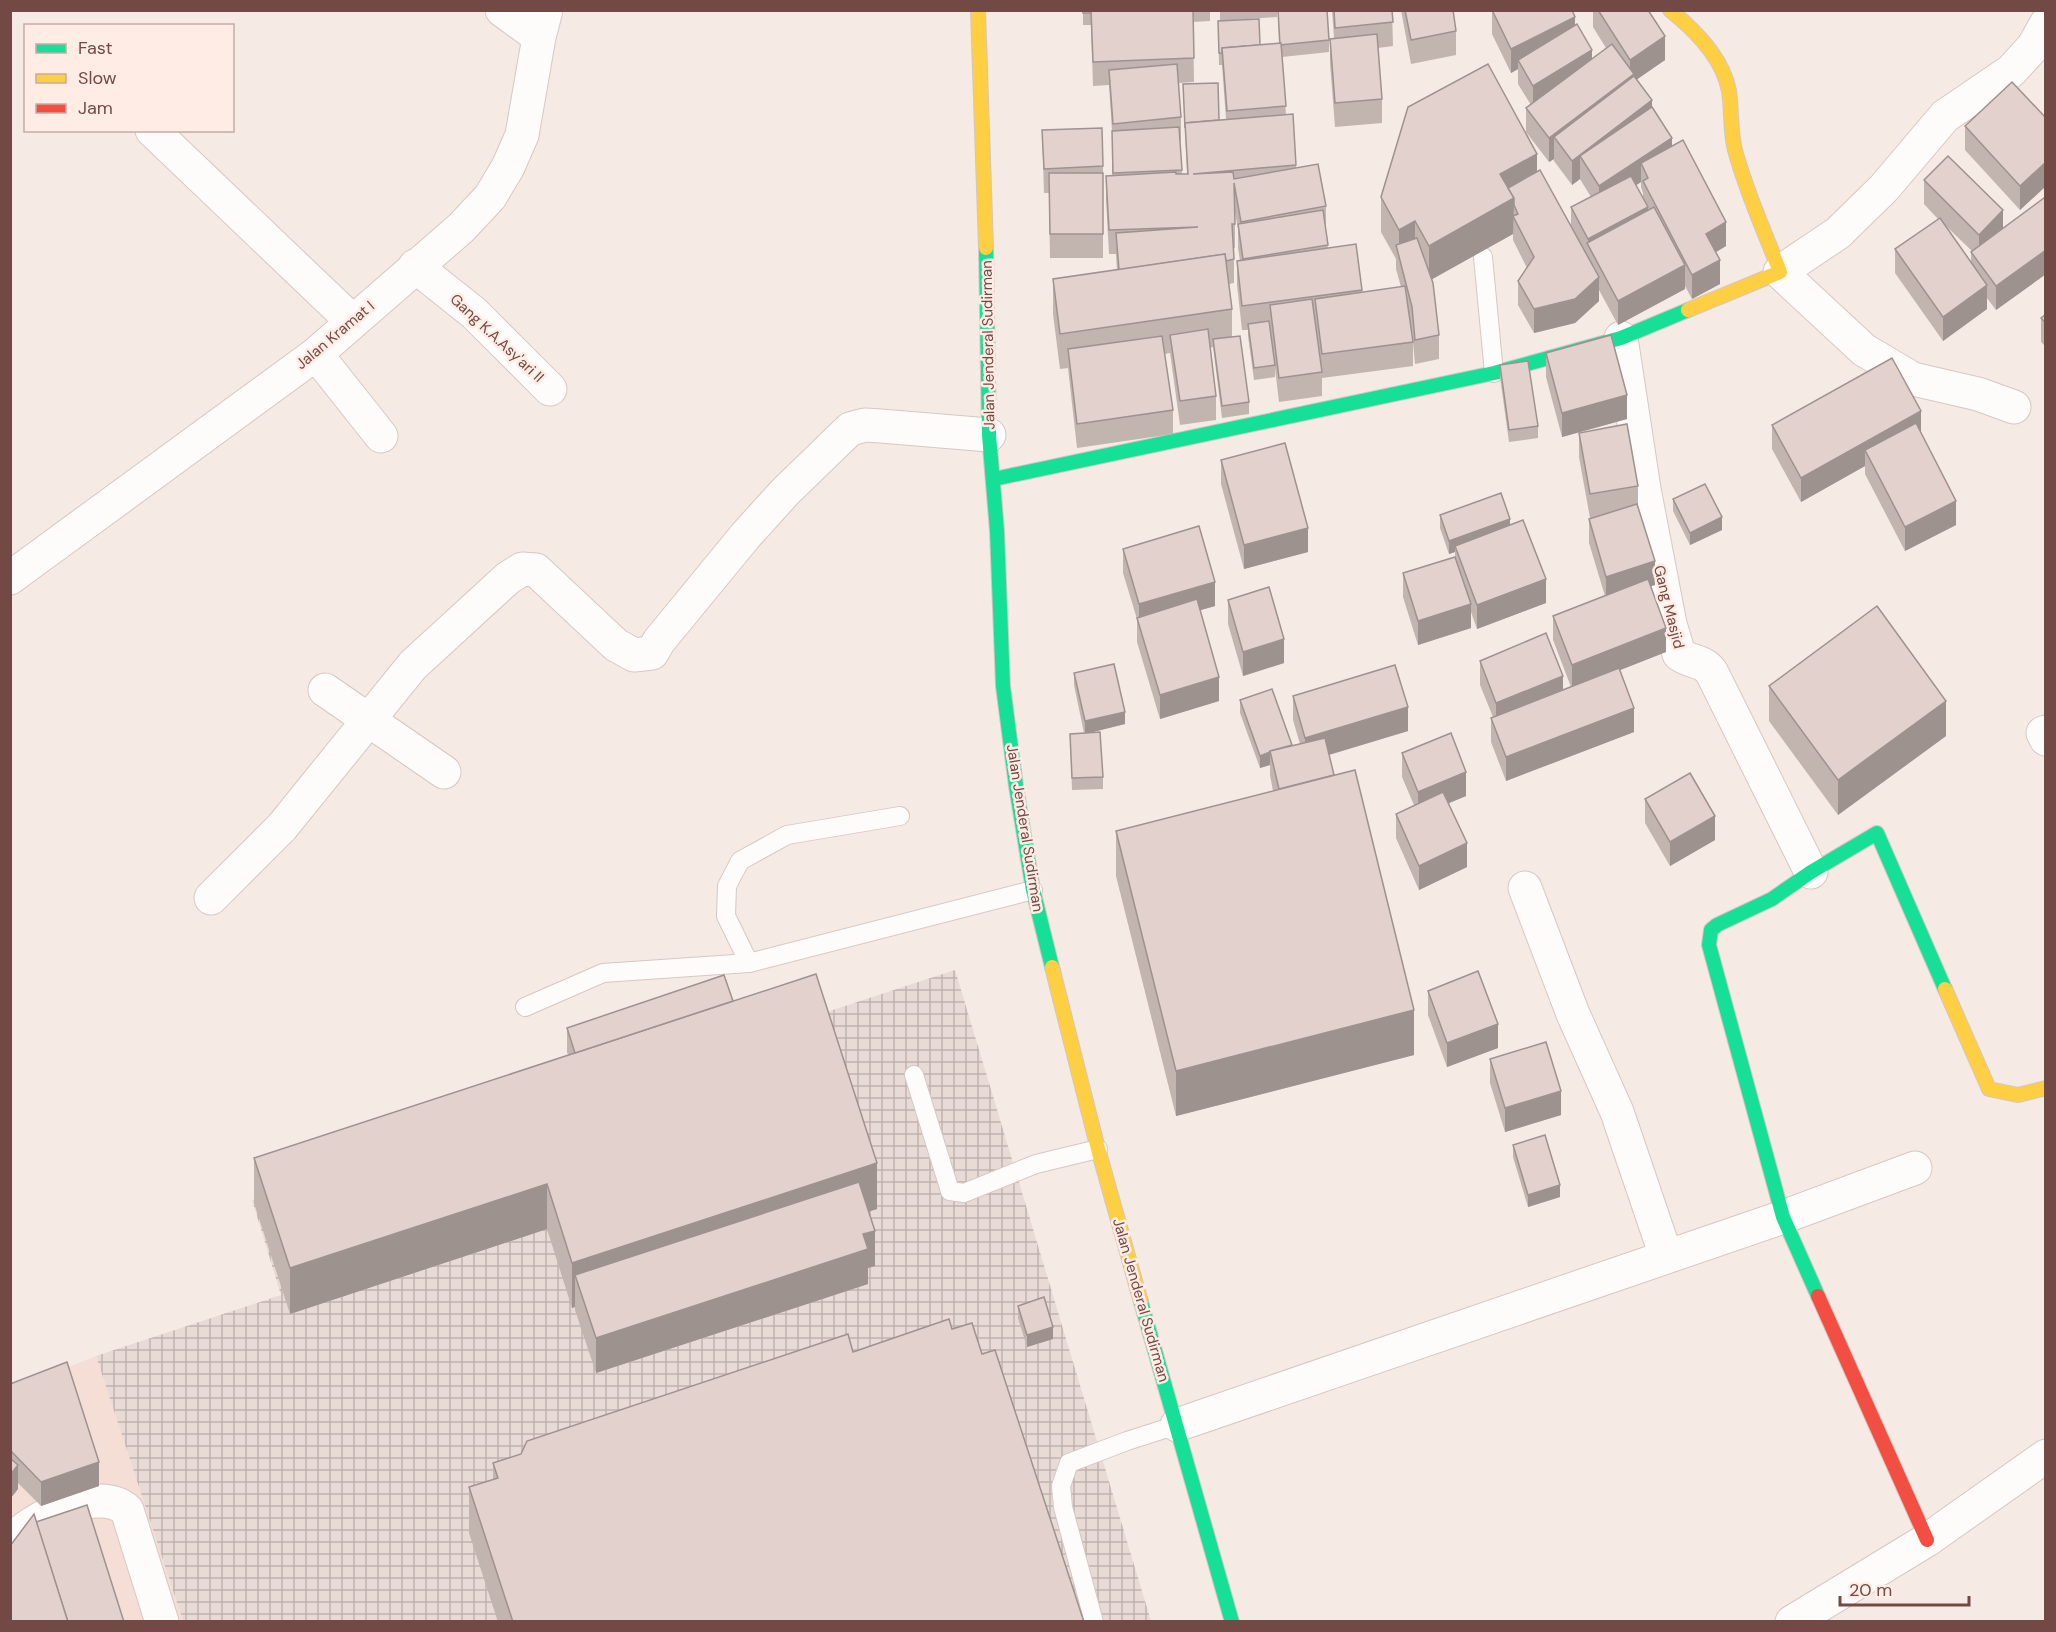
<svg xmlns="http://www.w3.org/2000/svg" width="2056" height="1632" font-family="'DM Sans',sans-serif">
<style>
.residential{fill:#f4ded5}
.industrial{fill:url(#industrial-grid)}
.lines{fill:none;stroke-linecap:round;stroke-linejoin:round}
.lane-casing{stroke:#d7c7c3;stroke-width:20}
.street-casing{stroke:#d7c7c3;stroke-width:35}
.fast-casing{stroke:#d6c5c1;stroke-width:16}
.slow-casing{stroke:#d6c5c1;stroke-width:16}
.jam-casing{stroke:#d6c5c1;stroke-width:16}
.lane{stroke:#fefcfb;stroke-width:18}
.street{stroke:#fefcfb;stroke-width:33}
.fast{stroke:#16e098;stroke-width:14}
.slow{stroke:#ffcf43;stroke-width:14}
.jam{stroke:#f24e42;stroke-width:14}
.wall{fill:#c2b4af;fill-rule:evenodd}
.shaded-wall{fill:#9e928f}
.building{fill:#e2d1cc;stroke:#9e928f;stroke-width:1.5}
.labels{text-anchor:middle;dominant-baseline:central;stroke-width:5;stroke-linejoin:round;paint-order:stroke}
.street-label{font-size:15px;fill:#734945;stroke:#ffede5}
</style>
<defs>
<pattern id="industrial-grid" width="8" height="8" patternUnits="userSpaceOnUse" patternTransform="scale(1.5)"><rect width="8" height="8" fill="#e8dad5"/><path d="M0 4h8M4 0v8" fill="none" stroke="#c0b3af"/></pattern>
</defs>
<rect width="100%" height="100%" fill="#f6eae4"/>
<path class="residential" d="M96,1356L183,1621L11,1622V1403L34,1381Z"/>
<path class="industrial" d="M955,970L1151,1621H183L96,1356L281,1295L252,1200Z"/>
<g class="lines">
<defs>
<g id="lane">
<path d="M1483,257L1494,373"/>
<path d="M749,963L726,916L727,886L740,861L787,835L900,816"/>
<path d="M525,1007L603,973L749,963L1033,890"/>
<path d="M914,1075L950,1191L964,1193L1036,1164L1098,1149"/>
<path d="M1094,1622L1063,1507L1061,1486L1069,1463L1127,1441L1177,1425"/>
</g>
<g id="street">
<path d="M502,10L539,37"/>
<path d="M152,130L352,321"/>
<path d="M415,266L474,313L550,389"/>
<path d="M1621,338L1644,489L1670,624L1679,654C1691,663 1704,660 1712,673L1811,872"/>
<path d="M316,354L381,436"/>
<path d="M2014,407L1978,394L1913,379L1864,350L1780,272L1838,233L1884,188L1945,116L2011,71L2033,47L2046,24"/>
<path d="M10,578L316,354L461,228L490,197L508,167L522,135L539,37L546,10"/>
<path d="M325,690L444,772"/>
<path d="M2046,732L2043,733L2046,739"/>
<path d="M1525,888L1573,1014L1617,1112L1666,1256"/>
<path d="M211,898L282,827L413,665L508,578L522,569L536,570L616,645L634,655L652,653L659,641L746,535L785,492L850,429L865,425L881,426L989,435"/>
<path d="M1177,1425L1783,1217L1915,1168"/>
<path d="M10,1543C29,1517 100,1485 127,1510L162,1622"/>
<path d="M1792,1622L1927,1540L2046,1456"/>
</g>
<g id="fast">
<path d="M986,248L989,435L997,531L1003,686L1016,786L1033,890L1052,967"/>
<path d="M994,479L1494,373L1621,338L1688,310"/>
<path d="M1818,1296L1783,1217L1709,945L1711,930L1717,925L1772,899L1811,872L1877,833L1945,989"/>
<path d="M1141,1302L1232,1622"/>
</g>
<g id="slow">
<path d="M978,10L986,248"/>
<path d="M1670,10C1695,30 1723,58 1729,91C1732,111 1730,131 1735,150C1746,192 1765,232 1780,272L1688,310"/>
<path d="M1052,967L1098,1149L1141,1302"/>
<path d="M1945,989L1989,1089L2018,1095L2046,1088"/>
</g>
<path id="jam" d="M1818,1296L1927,1540"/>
</defs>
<use href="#lane" class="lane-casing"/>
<use href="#street" class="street-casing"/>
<use href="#fast" class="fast-casing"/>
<use href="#slow" class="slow-casing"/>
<use href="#jam" class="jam-casing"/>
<use href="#lane" class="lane"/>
<use href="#street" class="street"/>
<use href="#fast" class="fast"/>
<use href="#slow" class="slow"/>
<use href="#jam" class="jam"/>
</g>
<g class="wall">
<path d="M1083,10H1210V21L1193,22L1194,82L1178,83L1181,117V141H1180L1182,174H1187L1183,84L1219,120L1226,119L1222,65H1219L1218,21L1260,45L1279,43L1278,10L1329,40V52L1282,57L1286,115L1293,114L1296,168L1326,206V230L1328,248L1356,244L1362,292L1401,287L1396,269V259L1381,232V197L1537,172L1571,225V207L1591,197L1580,179L1572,185L1554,161V159L1549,162L1526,132V108L1531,105L1518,84V69L1511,73L1492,34V10L1575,25L1592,59L1606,48L1593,27V10H1648L1665,60L1637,79L1672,146L1726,246L1716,252L1720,284L1692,299L1685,286V289L1618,325L1599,290V301L1575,323L1534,333L1518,305V281L1527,268L1513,240V234L1432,279L1439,335V359L1415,364L1412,331L1410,326L1413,342V366L1322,378V396L1279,402L1275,368V377L1254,380L1248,336V330H1242L1237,285V261H1240L1238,248V228L1235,213V248H1234V283L1229,284L1232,309V337L1249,402V414L1222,418L1213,347L1210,348L1216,396V420L1180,425L1170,353L1165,354L1173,410V434L1077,448L1068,368L1060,369L1053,314V279L1117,270L1116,254H1109L1106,200V176L1112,175V131L1109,85L1093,86L1091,25H1083ZM1641,182V187L1643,193V199L1636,185Z"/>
<path d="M1220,10H1277V17L1220,21Z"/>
<path d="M1332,10H1392L1393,46L1378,48L1382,99V123L1335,127L1330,63V39L1334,38Z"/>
<path d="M1401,10H1453L1456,31V55L1411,64Z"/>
<path d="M2046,118V186L2020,210L1965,150V126Z"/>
<path d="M1042,130L1103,166V258H1050L1049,193H1044Z"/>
<path d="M1924,180L2003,228L2046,200V274L1996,310L1987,298V309L1943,341L1895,273V249L1938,219L1924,204ZM1946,226L1972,251L1971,252V262Z"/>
<path d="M2046,314V347L2041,342V318Z"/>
<path d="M1546,353L1627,419L1562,437L1546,377Z"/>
<path d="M1500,365L1538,426V438L1509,442L1500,377Z"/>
<path d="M1772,425L1921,433L1956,525L1905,551L1865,474V466L1801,502L1772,449Z"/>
<path d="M1579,433L1638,486V506L1655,585L1651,586L1666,652L1620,670L1634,732L1506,781L1491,742V718L1493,717L1480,685V661L1563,690L1571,687L1553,640V616L1605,596L1589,543V519L1590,518L1579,457Z"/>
<path d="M1221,460L1308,552L1244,569L1221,484Z"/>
<path d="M1673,499L1722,530L1690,545L1673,511Z"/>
<path d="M1440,515L1510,525L1546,603L1477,629L1471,612V628L1418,645L1403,597V573L1455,557V552L1449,554L1440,528Z"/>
<path d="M1123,549L1215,606L1200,610L1219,701L1160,719L1137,642V619L1123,573Z"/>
<path d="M1228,600L1284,663L1243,676L1228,624Z"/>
<path d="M1074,673L1125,724L1088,733L1103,777V789L1072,790L1070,734L1084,733L1074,685Z"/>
<path d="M1769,686L1946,736L1838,815L1769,721Z"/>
<path d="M1293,696L1408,731L1329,755L1334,775L1414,1055L1176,1116L1116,876V831L1273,791L1270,775V765L1260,768L1240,713V700L1292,746L1300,744L1293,720Z"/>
<path d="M1402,753L1466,796L1449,803L1467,867L1419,890L1396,838V814L1414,805L1402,777Z"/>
<path d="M1645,799L1715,840L1670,866L1645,823Z"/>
<path d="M1428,991L1498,1048L1447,1067L1428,1015Z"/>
<path d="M733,1001L877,1209L869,1211L875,1266L868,1268V1284L596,1373L575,1310V1307L572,1308L547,1229L290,1314L254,1203V1158L568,1055L567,1052V1028Z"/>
<path d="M1490,1059L1561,1115L1505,1132L1490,1083Z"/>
<path d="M1513,1145L1560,1197L1528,1207L1513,1157Z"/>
<path d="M1018,1306L1053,1339L1027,1347L1018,1318Z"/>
<path d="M952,1329L982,1354L1084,1622H498L469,1533V1487L493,1480V1463L853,1352Z"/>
<path d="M10,1384L99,1486L41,1506L18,1483V1489L10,1499Z"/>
</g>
<g class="shaded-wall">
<path d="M1575,17V41L1518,60V69L1511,73V49Z"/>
<path d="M1665,36V60L1554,137V159L1549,162V138L1630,78V60Z"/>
<path d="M1592,50V74L1533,110V86Z"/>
<path d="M1652,100V124L1580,156V179L1572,185V161Z"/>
<path d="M1672,138V162L1641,163V182L1599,210V186Z"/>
<path d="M1537,154V189L1514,202L1513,234L1429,281V246L1500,174Z"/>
<path d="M2046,162V186L2020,210V186Z"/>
<path d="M1648,207V231L1588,244V239Z"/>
<path d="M2003,210V234L1979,259V235Z"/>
<path d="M1415,221V256L1399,258V230Z"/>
<path d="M1726,222V246L1706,258V234Z"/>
<path d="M2046,250V274L1996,310V286Z"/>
<path d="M1720,260V284L1692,299V275Z"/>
<path d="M1685,265V289L1618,325V301Z"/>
<path d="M1599,277V301L1575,323L1534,333V309Z"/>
<path d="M1987,285V309L1943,341V317Z"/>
<path d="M1627,395V419L1562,437V413Z"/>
<path d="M1921,411V435L1865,450V466L1801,502V478Z"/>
<path d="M1956,501V525L1905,551V527Z"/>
<path d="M1722,517V530L1690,545V533Z"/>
<path d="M1510,519V531L1455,546V552L1449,554V541Z"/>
<path d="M1308,528V552L1244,569V545Z"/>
<path d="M1655,561V585L1606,601V577Z"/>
<path d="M1546,579V603L1477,629V605Z"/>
<path d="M1215,582V606L1139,628V604Z"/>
<path d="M1471,604V628L1418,645V621Z"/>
<path d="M1666,628V652L1572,689V665Z"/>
<path d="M1284,639V663L1243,676V652Z"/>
<path d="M1563,676V700L1496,727V703Z"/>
<path d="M1219,677V701L1160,719V695Z"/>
<path d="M1946,701V736L1838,815V780Z"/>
<path d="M1408,707V731L1305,762V738Z"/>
<path d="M1634,708V732L1506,781V757Z"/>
<path d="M1125,712V724L1085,734V721Z"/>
<path d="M1270,753V765L1260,768V756Z"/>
<path d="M1466,772V796L1418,816V792Z"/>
<path d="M1715,816V840L1670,866V842Z"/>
<path d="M1467,843V867L1419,890V866Z"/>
<path d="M1414,1010V1055L1176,1116V1071Z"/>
<path d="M1498,1024V1048L1447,1067V1043Z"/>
<path d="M1561,1091V1115L1505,1132V1108Z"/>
<path d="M877,1163V1209L585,1304L575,1275V1307L572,1308V1263Z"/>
<path d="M547,1184V1229L290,1314V1268Z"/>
<path d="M1560,1185V1197L1528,1207V1195Z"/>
<path d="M875,1231V1266L868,1268V1284L596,1373V1338L863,1234Z"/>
<path d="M1053,1327V1339L1027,1347V1335Z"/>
<path d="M99,1462V1486L41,1506V1482Z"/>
<path d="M18,1465V1489L10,1499V1475Z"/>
</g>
<g class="building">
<rect x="1083" y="10" width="8" height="3"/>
<path d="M1091,10H1193L1194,58L1093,62Z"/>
<path d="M1278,10H1327L1329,40L1280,45Z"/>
<path d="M1334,10H1392L1393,22L1335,28Z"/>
<path d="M1405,10H1453L1456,31L1411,40Z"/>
<path d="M1492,10H1572L1575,17L1511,49Z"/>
<path d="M1598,10H1648L1665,36L1630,60Z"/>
<path d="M1259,19L1260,45L1222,48V53H1219L1218,21Z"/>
<path d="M1577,24L1592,50L1533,86L1518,60Z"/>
<path d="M1377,34L1382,99L1335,103L1330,39Z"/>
<path d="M1281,43L1286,106L1227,111L1222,48Z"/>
<path d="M1612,44L1634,74L1549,138L1526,108Z"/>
<path d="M1177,64L1181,117L1113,124L1109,70Z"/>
<path d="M1488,64L1537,154L1500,174L1514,198L1429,246L1415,221L1399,230L1381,197L1408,107Z"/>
<path d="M1634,76L1652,100L1572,161L1554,137Z"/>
<path d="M2012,82L2046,118V162L2020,186L1965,126Z"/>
<path d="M1218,83L1219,120L1185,123V128L1183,84Z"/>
<path d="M1652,107L1672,138L1599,186L1580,156Z"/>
<path d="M1293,114L1296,165L1193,174L1233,172L1234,179L1318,164L1326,206L1241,222L1234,183L1235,224H1232L1234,259L1226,261L1225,254L1119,270L1116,233L1198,227L1109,230L1106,176L1176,172V174H1188L1185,123Z"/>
<path d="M1179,127L1182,170L1113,173L1112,131Z"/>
<path d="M1102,128L1103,166L1044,169L1042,130Z"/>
<path d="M1683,140L1726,222L1706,234L1720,260L1692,275L1643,181L1648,178L1641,163Z"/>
<path d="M1948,156L2003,210L1979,235L1924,180Z"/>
<path d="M1540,170L1599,277L1575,299L1534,309L1518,281L1534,257L1513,216L1518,214L1514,205V198L1508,188Z"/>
<path d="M1049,173H1103V234H1050Z"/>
<path d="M1631,176L1648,207L1588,239L1571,207Z"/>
<path d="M2044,198L2046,200V250L1996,286L1971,252Z"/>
<path d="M1654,207L1685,265L1618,301L1587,243Z"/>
<path d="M1323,210L1328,245L1243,259L1238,224Z"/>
<path d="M1940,218L1987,285L1943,317L1895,249Z"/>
<path d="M1417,238L1433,283L1439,335L1415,340L1412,307L1396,245Z"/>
<path d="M1356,244L1362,290L1242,306L1237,261Z"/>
<path d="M1225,254L1232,309L1060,334L1053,279Z"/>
<path d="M1405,286L1413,342L1322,354L1315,299Z"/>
<path d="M1312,299L1322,372L1279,378L1270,305Z"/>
<path d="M2046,314V323L2041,318Z"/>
<path d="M1269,321L1275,365L1254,368L1248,324Z"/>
<path d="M1208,329L1216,396L1180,401L1170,335Z"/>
<path d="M1611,335L1627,395L1562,413L1546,353Z"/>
<path d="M1162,336L1173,410L1077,424L1068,349Z"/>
<path d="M1240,336L1249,402L1222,406L1213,339Z"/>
<path d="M1892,358L1921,411L1801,478L1772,425Z"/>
<path d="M1528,361L1538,426L1509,430L1500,365Z"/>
<path d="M1916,423L1956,501L1905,527L1865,450Z"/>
<path d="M1627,424L1638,486L1590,494L1579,433Z"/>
<path d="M1285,443L1308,528L1244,545L1221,460Z"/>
<path d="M1705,484L1722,517L1690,533L1673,499Z"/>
<path d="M1501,493L1510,519L1449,541L1440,515Z"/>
<path d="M1637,504L1655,561L1606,577L1589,519Z"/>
<path d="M1523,520L1546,579L1477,605L1455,546Z"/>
<path d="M1199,526L1215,582L1139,604L1123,549Z"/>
<path d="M1455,557L1471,604L1418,621L1403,573Z"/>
<path d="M1648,579L1666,628L1572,665L1553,616Z"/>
<path d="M1269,587L1284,639L1243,652L1228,600Z"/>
<path d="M1197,599L1219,677L1160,695L1137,618Z"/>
<path d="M1877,606L1946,701L1838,780L1769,686Z"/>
<path d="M1546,633L1563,676L1496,703L1480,661Z"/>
<path d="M1114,664L1125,712L1085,721L1074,673Z"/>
<path d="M1395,665L1408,707L1305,738L1293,696Z"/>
<path d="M1619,668L1634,708L1506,757L1491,718Z"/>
<path d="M1272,689L1292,745L1270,751V752L1260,756L1240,700Z"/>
<path d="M1100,732L1103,777L1072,778L1070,734Z"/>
<path d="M1451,733L1466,772L1418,792L1402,753Z"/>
<path d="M1325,738L1334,775L1279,789L1270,751Z"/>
<path d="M1355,770L1414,1010L1176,1071L1116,831Z"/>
<path d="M1690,773L1715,816L1670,842L1645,799Z"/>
<path d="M1443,792L1467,843L1419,866L1396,814Z"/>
<path d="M1478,971L1498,1024L1447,1043L1428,991Z"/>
<path d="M816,974L877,1163L572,1263L547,1184L290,1268L254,1158Z"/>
<path d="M724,975L733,1001L575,1053L567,1028Z"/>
<path d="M1546,1042L1561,1091L1505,1108L1490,1059Z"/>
<path d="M1545,1135L1560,1185L1528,1195L1513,1145Z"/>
<path d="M859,1182L875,1231L863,1234L868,1249L596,1338L575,1275Z"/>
<path d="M1044,1297L1053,1327L1027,1335L1018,1306Z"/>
<path d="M949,1319L952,1329L972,1323L982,1354L995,1350L1084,1622H513L469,1487L498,1478L493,1463L521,1454L527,1441L848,1334L853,1352Z"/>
<path d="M67,1362L99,1462L41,1482L10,1450V1384Z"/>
<path d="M10,1458L18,1465L10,1475Z"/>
<path d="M87,1505L124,1622H68L36,1522Z"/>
<path d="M34,1514L68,1622H10V1546Z"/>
</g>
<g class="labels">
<g class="street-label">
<text transform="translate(335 335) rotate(-40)">Jalan Kramat I</text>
<text transform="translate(497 338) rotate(43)">Gang K.A.Asy'ari II</text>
<text transform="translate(988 345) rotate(-91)">Jalan Jenderal Sudirman</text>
<text transform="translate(1669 607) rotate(76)">Gang Masjid</text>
<text transform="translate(1025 828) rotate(81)">Jalan Jenderal Sudirman</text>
<text transform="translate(1141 1300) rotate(74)">Jalan Jenderal Sudirman</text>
</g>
</g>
<rect width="2056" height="1632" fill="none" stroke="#734945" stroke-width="24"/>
<rect x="24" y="24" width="210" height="108" fill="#ffede5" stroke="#c7aba5" stroke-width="1.5"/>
<rect x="36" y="44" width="30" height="9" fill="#16e098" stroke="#c7aba5" stroke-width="1.5"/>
<text x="78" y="54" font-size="18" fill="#734945">Fast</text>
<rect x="36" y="74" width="30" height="9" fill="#ffcf43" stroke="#c7aba5" stroke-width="1.5"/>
<text x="78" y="84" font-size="18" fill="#734945">Slow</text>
<rect x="36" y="104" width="30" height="9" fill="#f24e42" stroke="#c7aba5" stroke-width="1.5"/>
<text x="78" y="114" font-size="18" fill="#734945">Jam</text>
<path d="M1840 1596v9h129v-9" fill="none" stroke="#734945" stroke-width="3"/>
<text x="1849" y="1596" font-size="18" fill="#734945" stroke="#ffede5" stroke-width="4.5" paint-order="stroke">20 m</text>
</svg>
